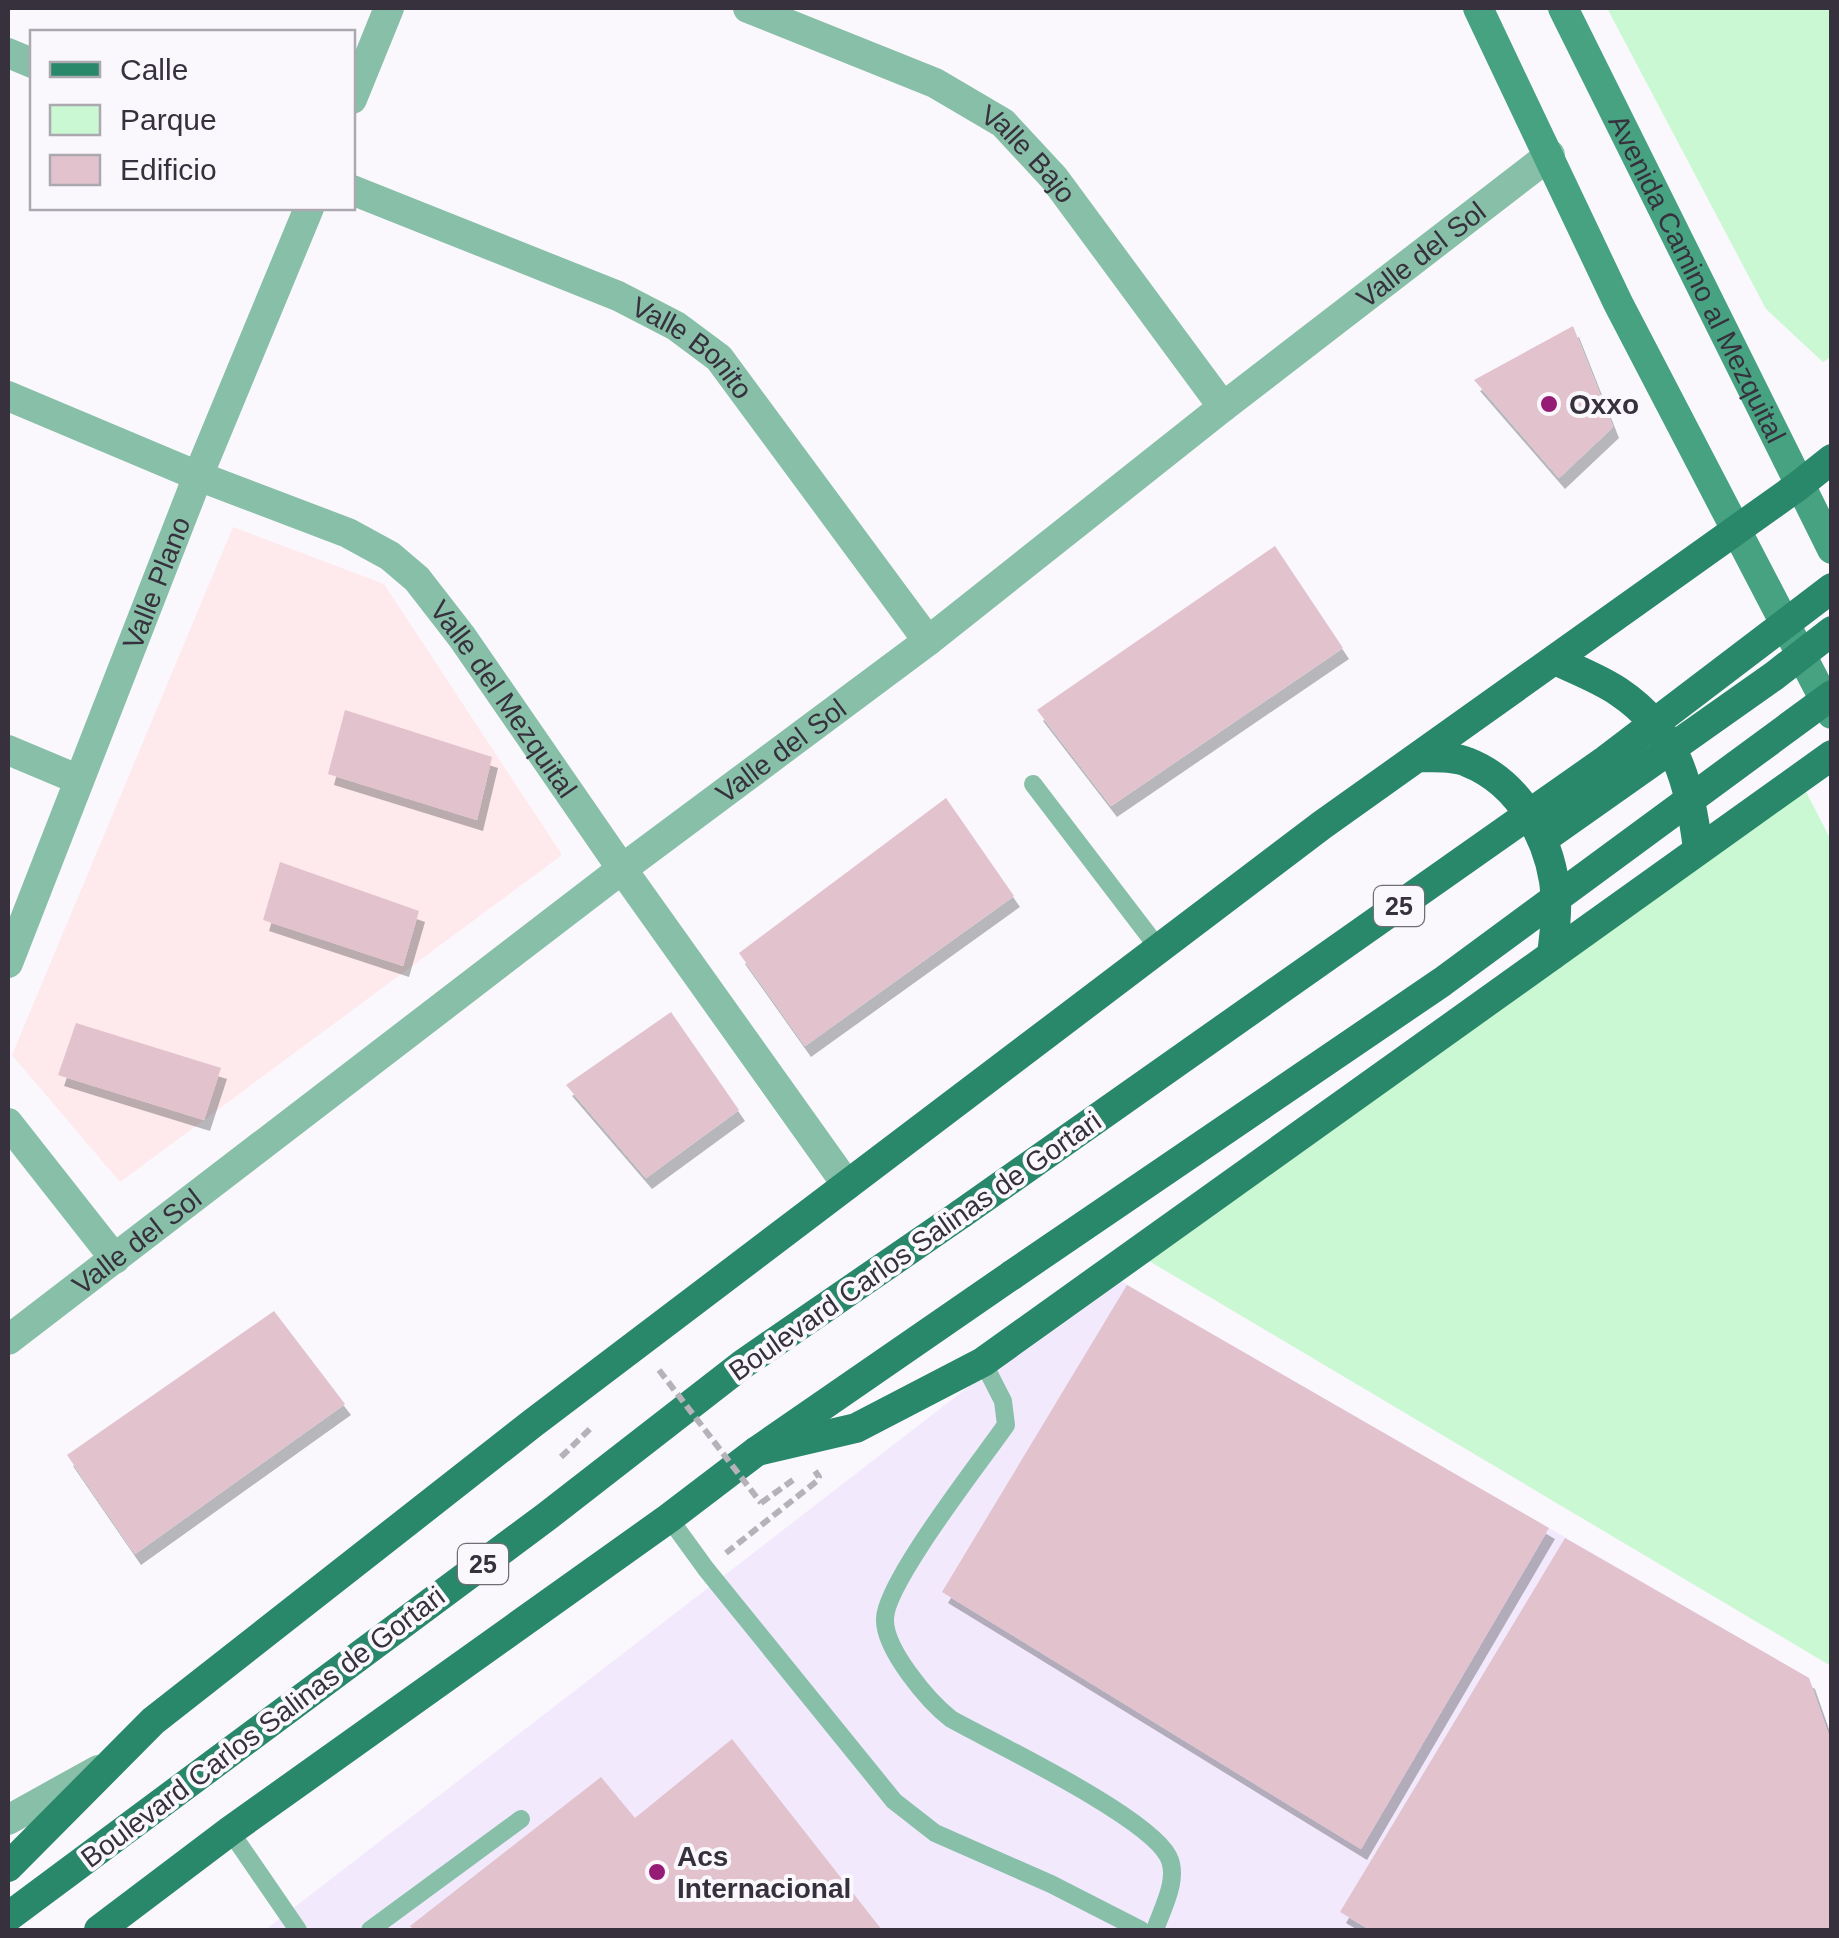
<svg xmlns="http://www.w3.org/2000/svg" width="1839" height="1938" font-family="Arial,sans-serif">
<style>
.built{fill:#f2e9fd}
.education{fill:#fee9ed}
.green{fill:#c9f8d3}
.building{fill:#e2c3cd;filter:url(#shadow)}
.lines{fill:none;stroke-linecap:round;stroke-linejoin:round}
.path{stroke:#b5b2b9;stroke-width:6;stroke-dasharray:10 5;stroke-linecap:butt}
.lane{stroke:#88bfa8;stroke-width:18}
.street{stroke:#88bfa8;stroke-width:30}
.secondary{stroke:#47a281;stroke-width:30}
.primary{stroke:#298869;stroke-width:30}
.path-bridge{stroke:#b5b2b9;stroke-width:6;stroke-dasharray:10 5;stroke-linecap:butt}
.primary-bridge{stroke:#298869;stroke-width:30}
.poi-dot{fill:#961b75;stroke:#faf8fd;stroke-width:4}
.labels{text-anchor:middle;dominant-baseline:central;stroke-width:8;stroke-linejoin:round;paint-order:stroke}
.shield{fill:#faf8fd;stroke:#716d76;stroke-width:2.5}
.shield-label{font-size:25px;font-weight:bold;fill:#36313c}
.street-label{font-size:28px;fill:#36313c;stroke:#faf8fd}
.poi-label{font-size:28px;font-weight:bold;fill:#36313c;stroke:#faf8fd;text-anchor:start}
</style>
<defs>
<filter id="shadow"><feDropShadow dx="6" dy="11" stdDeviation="0" flood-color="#0004"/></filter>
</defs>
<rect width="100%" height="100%" fill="#faf8fd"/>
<path class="built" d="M1112,1276L1809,1678L1831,1735V1930H265Z"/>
<path class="education" d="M233,527L384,584L562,855L120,1182L12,1055Z"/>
<g class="green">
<path d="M1607,8H1831L1832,356L1823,362L1766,309Z"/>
<path d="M1803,786L1832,842L1831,1666L1144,1258Z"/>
</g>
<g class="building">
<path d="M1573,326L1613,427L1559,478L1474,380Z"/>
<path d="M1275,546L1343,648L1111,806L1037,710Z"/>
<path d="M345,710L492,757L477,820L328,774Z"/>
<path d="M946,798L1014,896L805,1046L739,953Z"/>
<path d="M280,862L419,911L403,966L263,920Z"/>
<path d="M671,1012L739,1110L646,1178L566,1085Z"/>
<path d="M76,1023L221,1068L204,1120L58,1075Z"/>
<path d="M1127,1285L1549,1528L1361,1849L942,1592Z"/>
<path d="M274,1311L345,1404L135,1554L67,1455Z"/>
<path d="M1565,1538L1809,1678L1832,1744V1930H1370L1340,1912Z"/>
<path d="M732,1739L882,1930H414L410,1926L601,1777L635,1818Z"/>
</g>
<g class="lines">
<g class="path">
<path d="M561,1457L592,1427"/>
<path d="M761,1503L793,1480"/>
<path d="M726,1553L817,1481L819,1477L815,1471"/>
</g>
<g class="lane">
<path d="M1033,784L1159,949"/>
<path d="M983,1362L1003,1401L1006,1425C981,1461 885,1583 885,1619C884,1649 928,1701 951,1719C996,1744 1147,1816 1168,1856C1180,1878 1162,1909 1155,1930"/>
<path d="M669,1518L706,1569L894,1801L935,1833L1051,1884L1141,1930"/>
<path d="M230,1831L298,1930"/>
<path d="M370,1930L521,1819"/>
</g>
<g class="street">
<path id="s1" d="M748,8L935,83L1003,123L1054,178L1223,407"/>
<path d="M8,53L32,63"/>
<path d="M352,99L389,8"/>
<path id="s2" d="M352,190L618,296L676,326L719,358L928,641"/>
<path id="s3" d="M8,396L198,476L348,533L390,556L417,579L462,637L622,869L847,1185"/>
<path d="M8,750L77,779"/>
<path id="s4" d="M8,963L198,476L309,208"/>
<path d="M8,1123L115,1259"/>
<path id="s5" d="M8,1340L622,869L928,641L1223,407L1550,155"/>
<path d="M8,1820L98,1770"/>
</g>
<g class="secondary">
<path d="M1478,8L1618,303L1832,714"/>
<path id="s6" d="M1563,8L1832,549"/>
</g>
<g class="primary">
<path d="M1555,660C1576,670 1600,679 1619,692C1677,731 1690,784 1698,849"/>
<path d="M1420,757C1434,758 1454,756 1467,762C1521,783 1553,843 1556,900C1557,918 1554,937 1552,955"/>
<path d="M1543,839L1774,676L1832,631"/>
<path d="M757,1451L856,1428L983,1362L1832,755"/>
<path d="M8,1867L153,1721L533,1423L1322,825L1798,486L1832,459"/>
<path d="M8,1917L546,1517L743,1364L961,1214"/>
<path d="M99,1930L230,1831L669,1518L757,1451L1012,1275"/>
</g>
<path class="path-bridge" d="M659,1370L761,1503"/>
<g class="primary-bridge">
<path d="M961,1214L1606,760L1832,588"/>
<path d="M1012,1275L1442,982L1832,695"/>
</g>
</g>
<g class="poi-dot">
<circle cx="1549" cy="404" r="10"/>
<circle cx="657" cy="1872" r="10"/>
</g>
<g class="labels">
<g class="shield">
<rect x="1374" y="886" width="50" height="40" rx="8"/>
<rect x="458" y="1544" width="50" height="40" rx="8"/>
</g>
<g class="shield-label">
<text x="1399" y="906">25</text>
<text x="483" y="1564">25</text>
</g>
<g class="street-label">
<text stroke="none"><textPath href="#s1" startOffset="320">Valle Bajo</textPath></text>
<text stroke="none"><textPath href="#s5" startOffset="1782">Valle del Sol</textPath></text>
<text stroke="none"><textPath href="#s6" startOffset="302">Avenida Camino al Mezquital</textPath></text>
<text stroke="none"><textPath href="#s2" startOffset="378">Valle Bonito</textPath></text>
<text stroke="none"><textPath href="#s4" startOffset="408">Valle Plano</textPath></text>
<text stroke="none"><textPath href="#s3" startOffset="598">Valle del Mezquital</textPath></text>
<text stroke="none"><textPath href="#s5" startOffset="972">Valle del Sol</textPath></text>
<text stroke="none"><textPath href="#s5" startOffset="162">Valle del Sol</textPath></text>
<text transform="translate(915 1246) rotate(-35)">Boulevard Carlos Salinas de Gortari</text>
<text transform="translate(263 1727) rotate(-37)">Boulevard Carlos Salinas de Gortari</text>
</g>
<g class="poi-label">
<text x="1569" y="404">Oxxo</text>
<text x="677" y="1856">Acs<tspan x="677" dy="32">Internacional</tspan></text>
</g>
</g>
<rect width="1839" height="1938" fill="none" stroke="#36313c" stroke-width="20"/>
<rect x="30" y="30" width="325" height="180" fill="#faf8fd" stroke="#aca8b0" stroke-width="2.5"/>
<rect x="50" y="62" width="50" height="15" fill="#298869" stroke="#aca8b0" stroke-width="2.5"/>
<text x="120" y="80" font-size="30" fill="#36313c">Calle</text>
<rect x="50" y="105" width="50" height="30" fill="#c9f8d3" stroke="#aca8b0" stroke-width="2.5"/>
<text x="120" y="130" font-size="30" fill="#36313c">Parque</text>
<rect x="50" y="155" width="50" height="30" fill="#e2c3cd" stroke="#aca8b0" stroke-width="2.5"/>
<text x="120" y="180" font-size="30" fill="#36313c">Edificio</text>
</svg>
